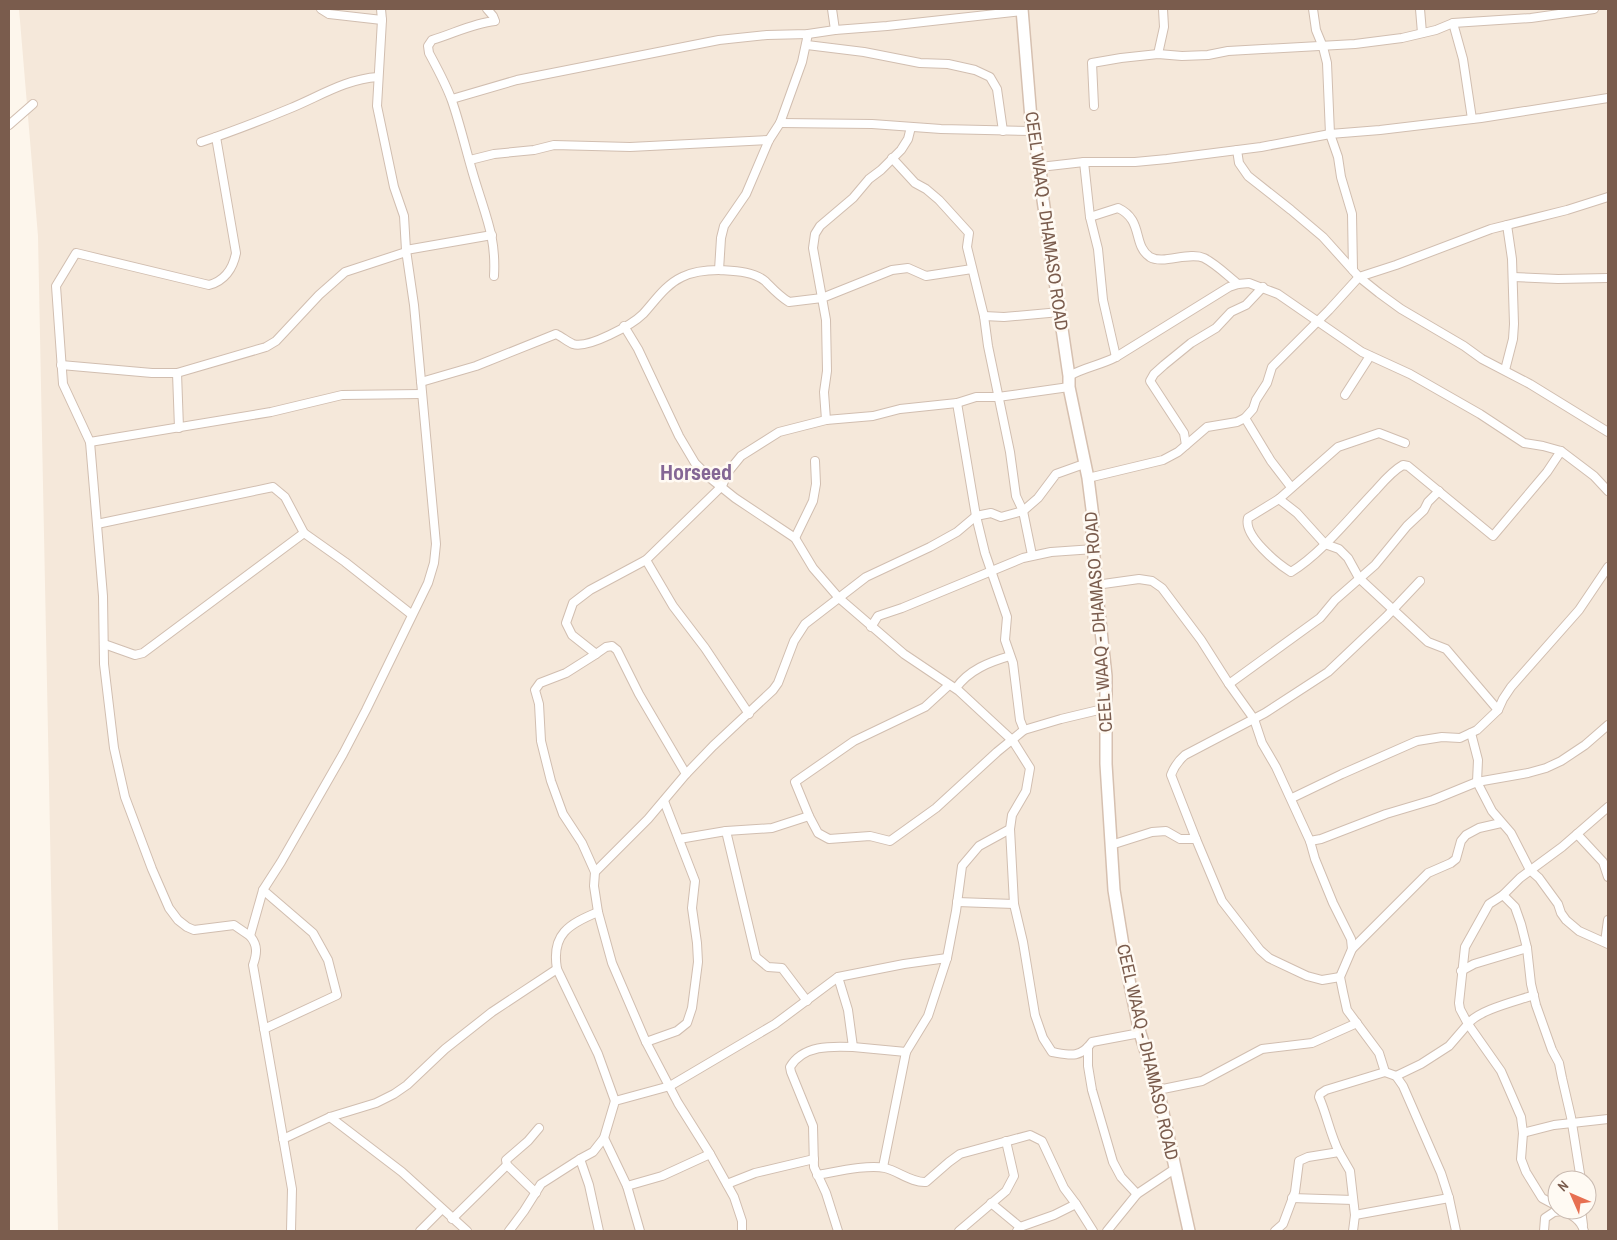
<svg xmlns="http://www.w3.org/2000/svg" width="1617" height="1240" font-family="'Archivo Narrow',sans-serif">
<style>
.residential{fill:#f5e8da;fill-rule:evenodd}
.lines{fill:none;stroke-linecap:round;stroke-linejoin:round}
.street-casing{stroke:#d1beb0;stroke-width:10}
.secondary-casing{stroke:#d6c0b0;stroke-width:14}
.street{stroke:#fff;stroke-width:8}
.secondary{stroke:#fff;stroke-width:11}
.labels{text-anchor:middle;dominant-baseline:central;stroke-width:5;stroke-linejoin:round;paint-order:stroke}
.street-label{font-size:18px;fill:#7a5c4d;stroke:#fffaf3}
.district-label{font-size:22px;font-weight:bold;fill:#846695;stroke:#fffaf3}
</style>
<rect width="100%" height="100%" fill="#fdf6ec"/>
<path class="residential" d="M19,9H1608V1231H58L38,236ZM1557,1180H1587V1210H1557Z"/>
<g class="lines">
<defs>
<g id="street">
<path d="M321,9L329,14L382,20"/>
<path d="M487,9L493,16L495,21C473,23 453,34 432,40L428,46L429,53C437,68 446,84 452,101C462,130 468,160 478,190C488,222 496,241 494,276"/>
<path d="M832,9L835,30"/>
<path d="M1313,9L1316,30L1323,47L1327,63L1330,134L1338,157L1341,177L1352,214L1353,270"/>
<path d="M1420,9L1422,33"/>
<path d="M1453,23L1463,59L1472,119"/>
<path d="M807,45L864,52L920,63L948,64L975,70L990,77L997,89L1003,131"/>
<path d="M1158,54L1164,27L1163,9"/>
<path d="M452,99L517,80L719,40L767,35L808,34L835,30L887,26L1022,11"/>
<path d="M1094,106L1092,63L1121,58L1158,54L1182,56L1208,55L1228,51L1355,44L1402,38L1436,30L1453,23L1531,18L1594,9"/>
<path d="M780,123L872,124L941,129L1032,131"/>
<path d="M9,125L33,104"/>
<path d="M216,137L236,253C233,269 224,281 209,285L76,253L56,286L63,384L90,442L103,596L104,664L114,748L125,797L152,869L169,908L178,920L187,927L194,930L234,925L250,936"/>
<path d="M201,142C231,132 262,120 291,108C320,96 346,79 378,77"/>
<path d="M1237,150L1239,163L1248,176L1291,210L1323,237L1359,277L1379,293L1401,309L1464,346L1482,359L1530,384L1608,432"/>
<path d="M892,158L915,183L926,189L939,200L969,233L967,247L984,316L988,346L1010,452L1016,496L1023,511L1032,555"/>
<path d="M470,160L494,154L534,150L554,145L630,147L769,140"/>
<path d="M1084,162L1090,217L1098,249L1103,300L1116,357"/>
<path d="M1040,167L1084,162H1135L1167,159L1261,147L1330,134L1380,130L1481,118L1608,98"/>
<path d="M1090,217L1118,208C1144,220 1132,245 1150,257C1163,265 1189,251 1204,258C1216,264 1228,276 1238,284"/>
<path d="M406,250L492,235"/>
<path d="M719,270C734,271 753,271 765,281C773,289 779,296 789,302L822,298L892,270L908,268L926,276L972,269"/>
<path d="M1513,277L1558,279L1608,278"/>
<path d="M984,316L1004,317L1060,312"/>
<path d="M624,326L638,349L679,436L695,463L710,478L735,498L795,538L813,568L839,598L904,654L959,691L1013,741L1030,768L1026,791L1012,815L1010,829L979,846L962,866L956,911L947,958L928,1016L906,1052L883,1167"/>
<path d="M61,365L152,373H177L266,347L276,341L319,295L345,272L406,252"/>
<path d="M1505,370L1513,339L1514,324L1512,259L1507,225"/>
<path d="M177,373L179,428"/>
<path d="M1069,376C1085,367 1101,365 1116,357L1229,287L1238,284L1249,283L1278,294L1362,352L1410,374L1480,414L1524,443L1543,446L1561,451L1594,476L1608,491"/>
<path d="M421,382L476,366L556,334C562,337 568,342 573,344C588,349 632,325 643,314C655,301 665,285 682,277C694,271 706,270 719,270L721,238L724,226L746,194L769,140L780,123L802,62L808,34"/>
<path d="M1345,395L1370,356"/>
<path d="M957,403L976,516L985,553L1007,617L1005,640L1013,663L1020,720L1024,730"/>
<path d="M1245,418L1271,461L1291,487"/>
<path d="M826,420L824,392L827,371L826,320L813,248L815,234L820,226L853,198L869,179L881,170L901,150L908,139L911,127"/>
<path d="M90,442L271,412L342,395L421,394"/>
<path d="M1405,443L1379,433L1338,447L1279,499L1248,518C1243,536 1278,564 1291,572C1321,554 1350,517 1375,491C1383,482 1392,471 1403,465L1408,466L1493,536L1547,472L1561,451"/>
<path d="M1186,445L1184,433L1150,381L1154,374L1164,365L1191,343L1216,328L1231,312L1246,305L1263,287"/>
<path d="M1088,478L1163,460L1178,452L1207,427L1237,422L1245,418L1253,409L1256,400L1267,383L1272,367L1329,310L1359,277L1396,265L1491,229L1567,210L1608,197"/>
<path d="M1279,499L1297,513L1325,544L1339,549L1348,558L1359,578L1414,629L1428,642L1446,649L1498,710"/>
<path d="M97,524L273,487L285,497L304,533L345,562L411,614"/>
<path d="M795,538L813,501L816,484L815,461"/>
<path d="M646,560L673,606L705,648L749,714"/>
<path d="M1096,585L1139,579L1152,581L1162,588L1201,640L1229,684L1254,719L1262,743L1276,767L1310,841L1315,859L1333,903L1351,939L1352,949L1340,977L1343,992L1347,1010L1379,1053L1385,1072L1396,1076L1403,1086L1441,1173L1449,1198L1456,1231"/>
<path d="M871,627L878,616L902,608L1023,558L1051,552L1094,549"/>
<path d="M104,644L135,655L143,653L304,533"/>
<path d="M596,654L606,647L612,646L617,650L639,694L686,774"/>
<path d="M1229,684L1320,618L1335,600L1375,565L1407,526L1424,510L1428,502L1439,491"/>
<path d="M949,685L925,707L854,741L795,782L809,816L818,833L829,839L870,836L890,841L936,808L997,752L1024,730L1061,719L1107,708"/>
<path d="M956,688C969,670 989,662 1010,656"/>
<path d="M1471,733L1478,760L1477,782L1492,811L1511,833L1530,870L1539,878L1558,904L1561,913L1566,920L1579,931L1608,944"/>
<path d="M1292,798L1342,774L1417,741L1442,737L1460,738L1477,730L1498,710L1503,699L1511,687L1579,610L1608,567"/>
<path d="M1010,829L1014,904L1023,942L1035,1015L1043,1038L1052,1052C1069,1055 1080,1059 1092,1042L1140,1033"/>
<path d="M726,831L756,957L768,967L782,968L807,1001"/>
<path d="M1577,834L1603,862L1608,877"/>
<path d="M679,839L726,831L772,828L809,816"/>
<path d="M1196,839L1171,775C1174,767 1178,761 1185,755L1265,713L1328,672L1386,617L1420,581"/>
<path d="M1310,841L1321,839L1386,814L1433,800L1477,782L1528,773L1546,768L1561,761L1585,745L1608,725"/>
<path d="M1111,845L1152,832L1166,831L1180,839H1196L1222,901L1260,950L1269,958L1307,976L1322,980L1340,977"/>
<path d="M595,872L648,819L686,774L713,746L773,690L778,683L794,641L805,624L866,577L930,547L957,532L976,516L991,513L1001,517L1023,511L1038,498L1056,474L1084,464"/>
<path d="M263,890L313,933L328,960L337,995L264,1029"/>
<path d="M1503,895L1515,907L1521,924L1527,948L1531,984L1536,1005L1552,1050L1559,1063L1562,1078L1571,1117L1581,1180"/>
<path d="M957,902L1014,904"/>
<path d="M598,912C569,924 551,934 557,969L598,1054L615,1101"/>
<path d="M1605,942L1608,920"/>
<path d="M1352,949L1428,873L1451,863L1456,859L1461,841L1466,835L1479,828L1501,823"/>
<path d="M1461,971L1474,964L1527,948"/>
<path d="M1534,995C1517,1001 1478,1010 1468,1024L1501,1071L1521,1117L1523,1133L1521,1159L1526,1172L1542,1198L1557,1206"/>
<path d="M646,1042L677,1031L687,1023L692,1008L698,962L697,943L692,908L695,881L664,801"/>
<path d="M853,1047L906,1052"/>
<path d="M1088,1047V1066L1092,1090L1113,1162L1121,1177L1137,1194"/>
<path d="M1396,1076L1421,1064L1449,1046L1468,1024L1460,1009L1459,1003L1465,947L1489,904L1503,895L1520,878L1562,847L1608,807"/>
<path d="M1158,1090L1202,1081L1262,1049L1312,1043L1357,1023"/>
<path d="M330,1117L402,1172L467,1231"/>
<path d="M1523,1133L1554,1125L1608,1119"/>
<path d="M604,1138L627,1186L662,1176L710,1154"/>
<path d="M283,1139L330,1117L376,1103L394,1094L407,1085L445,1049L492,1012L557,969"/>
<path d="M1339,1152C1330,1134 1327,1115 1319,1097L1320,1094L1326,1090L1385,1072"/>
<path d="M580,1159L589,1185L599,1231"/>
<path d="M817,1175C835,1172 868,1164 885,1168C898,1171 912,1183 926,1182L949,1162L960,1154L1030,1135L1042,1141L1064,1188L1076,1204L1093,1231"/>
<path d="M727,1184L755,1173L814,1159"/>
<path d="M627,1186L640,1231"/>
<path d="M536,1193L507,1165L506,1160L528,1141L539,1128"/>
<path d="M1292,1198L1353,1200"/>
<path d="M991,1203L1020,1227"/>
<path d="M1562,1210C1572,1215 1581,1220 1584,1231"/>
<path d="M1581,1210L1583,1225"/>
<path d="M1355,1215L1449,1198"/>
<path d="M452,1219L507,1165"/>
<path d="M291,1231L292,1189L253,965C257,954 258,945 250,936L263,890L281,862L343,754L366,710L428,583L434,563L436,544L414,305L406,250L404,216L394,187L377,106L382,20L381,9"/>
<path d="M420,1231L442,1209"/>
<path d="M509,1231L524,1211L541,1184L580,1159L593,1152L604,1138L615,1101L670,1086L775,1024L838,977L904,964L947,958"/>
<path d="M742,1231V1221L734,1197L710,1154L678,1103L646,1042L612,963L598,912L594,886L595,872L582,843L563,814L551,781L541,741L539,704L535,690L540,683L566,673L596,654L572,635L566,623L573,603L590,590L646,560L722,486L728,472L741,456L779,432L826,420L873,416L900,409L957,403L976,397H998L1069,387"/>
<path d="M838,1231L826,1193L814,1167L813,1126L791,1072L790,1067C803,1045 831,1046 853,1047L848,1010L838,977"/>
<path d="M959,1231L1006,1191L1014,1176L1006,1141"/>
<path d="M1017,1231L1020,1227L1054,1215L1076,1204"/>
<path d="M1107,1231L1137,1194L1176,1168"/>
<path d="M1275,1231L1283,1224L1295,1192L1299,1161L1308,1157L1339,1152L1350,1171L1355,1215L1353,1231"/>
<path d="M1544,1231L1545,1218L1554,1212L1563,1211"/>
</g>
<path id="secondary" d="M1022,9L1032,131L1040,167L1043,200L1069,376V387L1088,478L1093,517L1092,529L1096,585L1106,676V764L1114,890L1127,970L1140,1033L1158,1090L1189,1231"/>
</defs>
<use href="#street" class="street-casing"/>
<use href="#secondary" class="secondary-casing"/>
<use href="#street" class="street"/>
<use href="#secondary" class="secondary"/>
</g>
<g class="labels">
<g class="street-label">
<text transform="translate(1047 221) rotate(82)">CEEL WAAQ - DHAMASO ROAD</text>
<text transform="translate(1098 622) rotate(-94)">CEEL WAAQ - DHAMASO ROAD</text>
<text transform="translate(1148 1052) rotate(77)">CEEL WAAQ - DHAMASO ROAD</text>
</g>
<g class="district-label">
<text x="696" y="472">Horseed</text>
</g>
</g>
<rect width="1617" height="1240" fill="none" stroke="#7a5c4d" stroke-width="20"/>
<g transform="translate(1572 1195) rotate(315)"><circle r="24" fill="#fffaf3" stroke="#cabbb1"/>
<path d="M0-4L9 19L0 12L-9 19Z" fill="#e76f51"/>
<text y="-8" font-size="14" font-weight="bold" text-anchor="middle" fill="#7a5c4d">N</text>
</g>
</svg>
